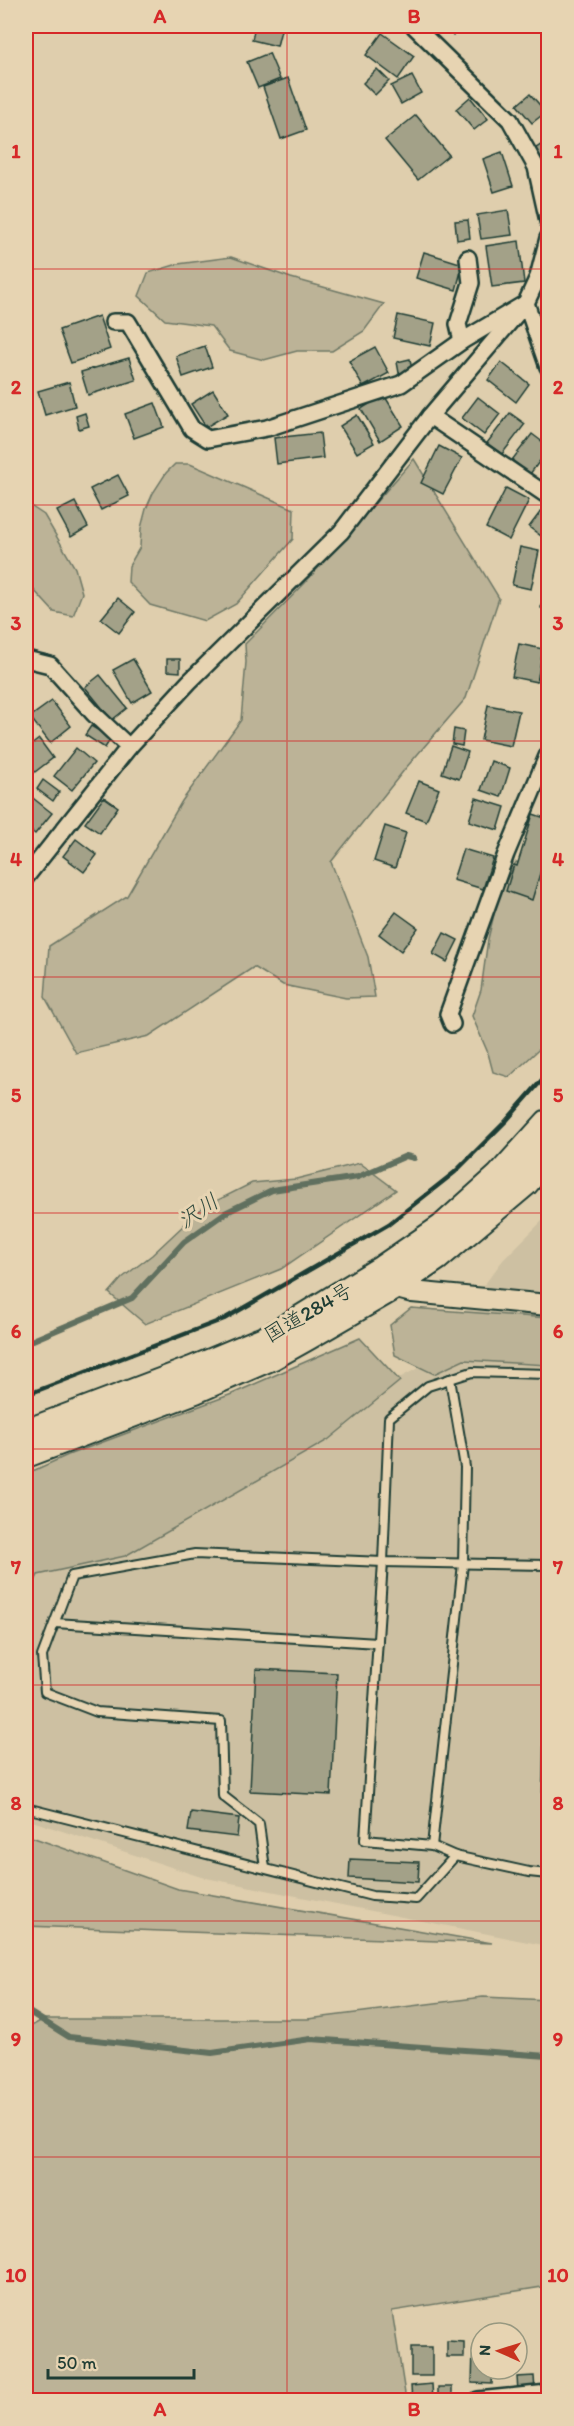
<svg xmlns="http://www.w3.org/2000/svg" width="574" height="2426" font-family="Itim,'Klee One',sans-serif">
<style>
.built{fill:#cdc0a2}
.green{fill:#bcb397;stroke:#6e7866;stroke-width:1.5}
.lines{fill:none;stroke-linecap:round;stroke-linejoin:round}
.stream{stroke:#616f5e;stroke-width:6}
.building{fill:#a3a188;stroke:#1f3d34;stroke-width:1.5}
.service-casing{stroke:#1f3d34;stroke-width:12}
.minor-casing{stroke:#1f3d34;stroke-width:20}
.tertiary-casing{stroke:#1f3d34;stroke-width:24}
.trunk-casing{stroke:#1f3d34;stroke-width:30}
.service{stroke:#e7d4b2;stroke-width:8}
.minor{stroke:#e7d4b2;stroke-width:15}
.tertiary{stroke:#e7d4b2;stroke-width:20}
.trunk{stroke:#e7d4b2;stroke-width:26}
.rail{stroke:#1f3d34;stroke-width:4.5}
.grid{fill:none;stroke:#d62828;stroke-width:1.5;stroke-opacity:0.55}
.labels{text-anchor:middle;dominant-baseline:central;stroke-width:6;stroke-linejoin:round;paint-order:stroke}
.street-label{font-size:21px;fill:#1f3d34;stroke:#e7d4b2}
.water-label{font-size:22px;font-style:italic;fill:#304a3e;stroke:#e7d4b2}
.neatline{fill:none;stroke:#d62828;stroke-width:2}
.grid-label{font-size:20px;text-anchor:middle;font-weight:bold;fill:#d62828}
</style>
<rect width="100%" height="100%" fill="#dfcead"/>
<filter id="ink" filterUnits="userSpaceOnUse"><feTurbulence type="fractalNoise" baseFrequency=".0167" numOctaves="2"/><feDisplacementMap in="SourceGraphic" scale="12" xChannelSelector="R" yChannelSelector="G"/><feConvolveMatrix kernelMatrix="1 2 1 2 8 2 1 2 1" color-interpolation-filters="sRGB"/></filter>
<g filter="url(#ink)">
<path class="built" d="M548,1215V1946L201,1877L26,1819V1573L424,1365L503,1260Z"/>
<g class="green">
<path d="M231,257L291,278L384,304L364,331L332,351H297L264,360L230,351L211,326L165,320L139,296L148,273L178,264Z"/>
<path d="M414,459L499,598L466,698L405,769L331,862L368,957L375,997L346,998L283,985L254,967L149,1036L76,1053L45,997L49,946L127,896L182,801L241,720L246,662L245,644L305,583Z"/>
<path d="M175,464H190L294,509L293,539L236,604L205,621L150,605L128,582L129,566L140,547L141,528L146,509L153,493L166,473Z"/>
<path d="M26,503L44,515L75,568L82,593L73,616L54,612L32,588L26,586Z"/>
<path d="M516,862L537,867L548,868V1041L509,1077L493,1072L488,1053L472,1016L481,990L488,939L499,894Z"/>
<path d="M360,1163L396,1190L281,1269L145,1324L109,1293L122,1278L152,1255L202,1208L252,1183L296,1179Z"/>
<path d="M411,1308L548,1318V1365L464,1360L434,1374L395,1355L390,1325Z"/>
<path d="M360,1338L400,1381L328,1440L125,1556L38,1575L26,1601V1474L68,1455L232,1394Z"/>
<path d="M26,1835L178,1889L492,1943L26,1926Z"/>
<path d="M483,1997L548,2000V2286L392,2311L406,2400H26V2029L44,2019H308Z"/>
</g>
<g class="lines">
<g class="stream">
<path d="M26,1343L132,1298L184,1242L225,1213L272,1190L358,1177L406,1156L414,1158"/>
<path d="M26,2010L69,2037L212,2053L311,2039L548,2056"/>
</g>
</g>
<g class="building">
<path d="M255,26H282L277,46L252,40Z"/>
<path d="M441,26H457L460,28L453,35Z"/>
<path d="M382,33L414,56L398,79L366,55Z"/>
<path d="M269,53L280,79L258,88L247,62Z"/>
<path d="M377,69L389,81L375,95L363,83Z"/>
<path d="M412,76L421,93L401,104L391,86Z"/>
<path d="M288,78L306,130L281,139L263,87Z"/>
<path d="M530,94L546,112L532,123L517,105Z"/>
<path d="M470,97L488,119L474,130L456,109Z"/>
<path d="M416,115L449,155L418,180L385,140Z"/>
<path d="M548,140V169L535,149Z"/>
<path d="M502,152L513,186L494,192L483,159Z"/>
<path d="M508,210L512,235L481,239L477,215Z"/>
<path d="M468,220L470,238L457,240L455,221Z"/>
<path d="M519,241L524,283L492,287L486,246Z"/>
<path d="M424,252L463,264L456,290L416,278Z"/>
<path d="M398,315L435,323L430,346L393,338Z"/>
<path d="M99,316L110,349L71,363L59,330Z"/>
<path d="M205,346L212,367L183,377L176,356Z"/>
<path d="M375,347L389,373L363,387L349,361Z"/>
<path d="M129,358L136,380L88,395L81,372Z"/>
<path d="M410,359L412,371L399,373L397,362Z"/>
<path d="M501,362L529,384L516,402L488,380Z"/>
<path d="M69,382L75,406L45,415L38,391Z"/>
<path d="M213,390L228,414L206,427L191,404Z"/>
<path d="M384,395L403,426L380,441L361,409Z"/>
<path d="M478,397L500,414L484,435L462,418Z"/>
<path d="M155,403L164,427L134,438L125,414Z"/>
<path d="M85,413L89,426L79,429L76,416Z"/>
<path d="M510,413L525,424L502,454L487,443Z"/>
<path d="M357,415L374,443L357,453L340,426Z"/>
<path d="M320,433L323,458L277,464L274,438Z"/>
<path d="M532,434L548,446V450L530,474L512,460Z"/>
<path d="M439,446L462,458L443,494L421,483Z"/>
<path d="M118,475L129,496L101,510L90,489Z"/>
<path d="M506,488L529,500L509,540L486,528Z"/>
<path d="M75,502L88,527L71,537L57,511Z"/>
<path d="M545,506L548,509V541L529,527Z"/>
<path d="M520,547L539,551L531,589L512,585Z"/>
<path d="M545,585L548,586V610L541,608Z"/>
<path d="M118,598L135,612L119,633L101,619Z"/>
<path d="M519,644L543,649L537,682L512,677Z"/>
<path d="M133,659L152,691L132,703L113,670Z"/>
<path d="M167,659H180V672L167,671Z"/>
<path d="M100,675L127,708L112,720L85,687Z"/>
<path d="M52,701L71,726L50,743L30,717Z"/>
<path d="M488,705L519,711L511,746L481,740Z"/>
<path d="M91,726L111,738L105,748L85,735Z"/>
<path d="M454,729L464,731L462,746L452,744Z"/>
<path d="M39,739L53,758L31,775L26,768V749Z"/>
<path d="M451,746L468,752L459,779L442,773Z"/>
<path d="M76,748L94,763L72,790L54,776Z"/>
<path d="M491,761L510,768L501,797L481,790Z"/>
<path d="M43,780L59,792L53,801L37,789Z"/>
<path d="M419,781L439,789L426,821L406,813Z"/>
<path d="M29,795L52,813L35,834L26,827V799Z"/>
<path d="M104,797L118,807L100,833L85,823Z"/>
<path d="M476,798L505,807L498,830L469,821Z"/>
<path d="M533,814L548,819V862L544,860L532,900L506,891L514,865L517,866Z"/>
<path d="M385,826L406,833L395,868L374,861Z"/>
<path d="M76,839L97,855L84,872L63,856Z"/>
<path d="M463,849L493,858L483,889L453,880Z"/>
<path d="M396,912L418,928L401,951L379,934Z"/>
<path d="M444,933L458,940L447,962L433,954Z"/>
<path d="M548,1581V1806H542Z"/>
<path d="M256,1669L337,1673L331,1795L250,1791Z"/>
<path d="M191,1812L239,1818L237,1837L188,1831Z"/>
<path d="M350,1859L419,1862L418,1882L349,1878Z"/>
<path d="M447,2341L464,2342V2357H447Z"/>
<rect x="411" y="2347" width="21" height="29"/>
<path d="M473,2349L481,2350V2369H493L492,2384L472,2383Z"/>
<path d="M534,2376L535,2391H518L517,2377Z"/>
<path d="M432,2384L433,2400H412L411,2386Z"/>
<rect x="438" y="2387" width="14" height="13"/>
</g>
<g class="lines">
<defs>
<g id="service">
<path d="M548,1374L472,1372L428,1386L389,1418L383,1562L365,1840L432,1846L455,1856L529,1872L548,1874"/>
<path d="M55,1623L378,1643"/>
<path d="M26,1808L372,1896L416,1899L455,1856"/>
<path d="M432,1846L463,1564L465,1467L450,1379"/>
<path d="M265,1868L259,1824L223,1796L221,1721L97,1712L45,1692L42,1656L72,1576L195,1554L383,1562L548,1565"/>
</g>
<g id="minor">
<path d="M414,26L510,120L536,167L548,221"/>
<path d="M113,322H128L192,429L208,439L267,428L401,384L462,341L526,303L548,367"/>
<path d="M462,341L458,324L471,283L468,258"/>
<path d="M430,416L548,496"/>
<path d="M26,659L50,665L94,714L129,747"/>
<path d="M26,877L129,747L189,682L341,532L430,416L526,303L538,277L548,238"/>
<path d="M452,1024L448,1014L506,854L548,754"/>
<path d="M478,2400L548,2393"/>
</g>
<path id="tertiary" d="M388,1279L393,1287L412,1292L548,1305"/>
<g id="trunk">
<path d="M26,1433L192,1370L271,1337L382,1269L442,1228L499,1177L548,1123"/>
<path d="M26,1454L195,1390L273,1356L307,1337L393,1287L437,1257L525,1183L548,1156"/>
</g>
</defs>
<use href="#service" class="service-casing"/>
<use href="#minor" class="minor-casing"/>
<use href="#tertiary" class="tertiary-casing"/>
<use href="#trunk" class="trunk-casing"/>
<use href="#service" class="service"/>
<use href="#minor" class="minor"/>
<use href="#tertiary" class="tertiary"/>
<use href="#trunk" class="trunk"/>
<path class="rail" d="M26,1395L224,1319L389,1224L455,1172L506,1121L548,1073"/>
</g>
</g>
<path class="grid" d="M287,26V2400M26,269H548M26,505H548M26,741H548M26,977H548M26,1213H548M26,1449H548M26,1685H548M26,1921H548M26,2157H548"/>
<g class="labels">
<g class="street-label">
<text transform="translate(308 1312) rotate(-30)">国道284号</text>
</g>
<g class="water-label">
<text transform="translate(198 1211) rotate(-34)">沢川</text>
</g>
</g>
<rect width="574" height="2426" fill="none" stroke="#e7d4b2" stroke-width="66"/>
<g transform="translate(499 2351) rotate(273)"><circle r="28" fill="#e7d4b2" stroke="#979880" stroke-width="1.5"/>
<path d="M0-4.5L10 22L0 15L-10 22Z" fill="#c8321e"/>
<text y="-9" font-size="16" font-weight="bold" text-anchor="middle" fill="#1f3d34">N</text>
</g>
<path d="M48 2369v9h146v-9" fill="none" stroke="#1f3d34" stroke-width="3"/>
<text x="57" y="2369" font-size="18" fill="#1f3d34" stroke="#e7d4b2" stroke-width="4.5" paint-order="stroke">50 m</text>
<rect x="33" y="33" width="508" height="2360" class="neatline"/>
<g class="grid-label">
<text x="160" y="23">A</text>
<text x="414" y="23">B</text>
<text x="16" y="158">1</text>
<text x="558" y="158">1</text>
<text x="16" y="394">2</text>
<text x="558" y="394">2</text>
<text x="16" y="630">3</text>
<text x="558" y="630">3</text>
<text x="16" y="866">4</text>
<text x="558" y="866">4</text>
<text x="16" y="1102">5</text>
<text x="558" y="1102">5</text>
<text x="16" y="1338">6</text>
<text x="558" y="1338">6</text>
<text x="16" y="1574">7</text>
<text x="558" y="1574">7</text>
<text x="16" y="1810">8</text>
<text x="558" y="1810">8</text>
<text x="16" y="2046">9</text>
<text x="558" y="2046">9</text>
<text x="16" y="2282">10</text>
<text x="558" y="2282">10</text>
<text x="160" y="2416">A</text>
<text x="414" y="2416">B</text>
</g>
</svg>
